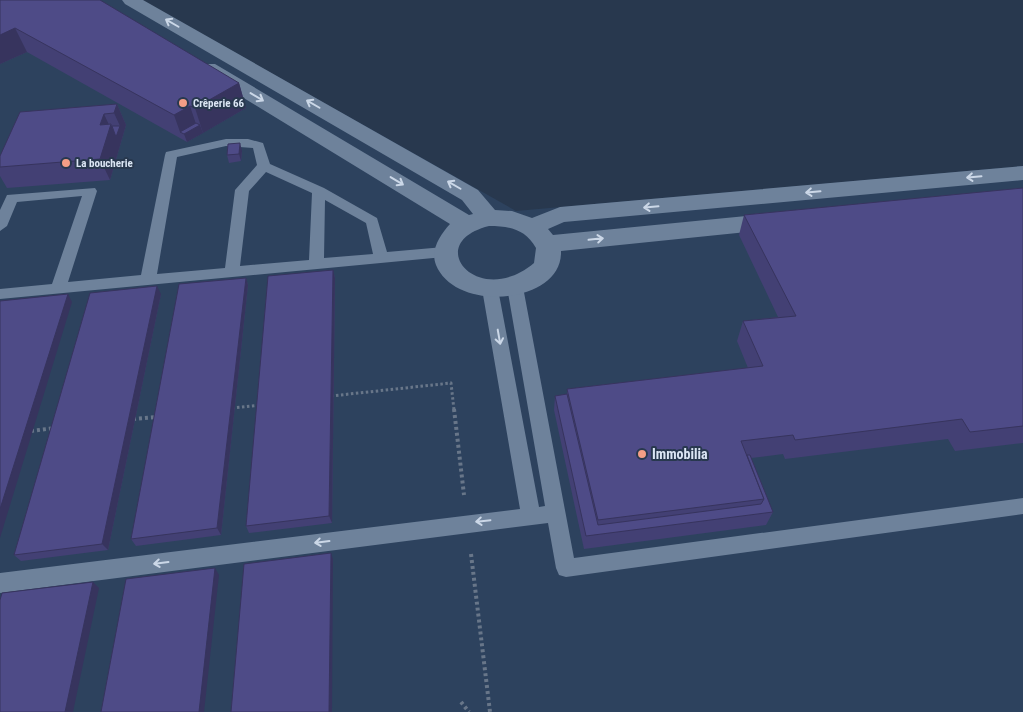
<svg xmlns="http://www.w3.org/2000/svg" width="1023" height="712" font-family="'Roboto Condensed',sans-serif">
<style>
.built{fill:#2d425e}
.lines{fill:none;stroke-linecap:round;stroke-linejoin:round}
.path-far1{stroke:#687689;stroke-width:3;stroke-dasharray:2.5 2.5;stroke-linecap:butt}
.path{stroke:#687689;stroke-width:4;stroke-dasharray:3 3;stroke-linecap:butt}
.service{fill:#6e829b;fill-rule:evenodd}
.minor{fill:#6e829b;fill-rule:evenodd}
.wall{fill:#434074}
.shaded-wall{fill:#37345e}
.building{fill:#4e4b87;stroke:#37345e}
.oneway{stroke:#cbd7e7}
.poi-dot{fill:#f49e86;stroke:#28384e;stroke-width:2}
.labels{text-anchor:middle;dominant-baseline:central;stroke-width:4;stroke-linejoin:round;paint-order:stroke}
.far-poi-label{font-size:11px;font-weight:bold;fill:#dbe6f4;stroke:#28384e;text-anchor:start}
.poi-label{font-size:14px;font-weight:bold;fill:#dbe6f4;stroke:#28384e;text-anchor:start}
</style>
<rect width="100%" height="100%" fill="#28384e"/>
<path class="built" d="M0,0H142L516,211L1023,166V712H0Z"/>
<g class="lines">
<g class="path-far1">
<path d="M331,396L451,383L454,410"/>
<path d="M232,408L261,405"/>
</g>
<g class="path">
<path d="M454,409L464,495"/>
<path d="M133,419L156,417"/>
<path d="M31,431L55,428"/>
<path d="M471,554L490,712"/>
<path d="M461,702L469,712"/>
</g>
<g class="service">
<path d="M226,139H248L263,143L270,164L324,188L377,218L387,252L444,247L451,252L444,257L0,299V289L52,284L82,196L17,202L7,226L0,231V210L7,195L95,188L97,191L68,282L141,275L165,155L166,152ZM226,146L253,148L257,165L235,190L225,268L157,274L177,157ZM266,172L312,193L309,260L240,266L249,191ZM325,200L366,223L373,254L324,258Z"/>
<path d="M515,282L520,283L523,287L574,558L1023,498V514L566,577L559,575L556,568L548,523L0,593V573L520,509L482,289L485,285H495L498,289L539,507L545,506L507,287L510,283Z"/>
</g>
<path class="minor" d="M122,0H143L478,190L495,210L512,211L532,218L560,207L1023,166V180L564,222L548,229L553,235L777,213L785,216L789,221L785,226L777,229L561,251C563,304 456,314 436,265C430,250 440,235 450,224L201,72L198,68L201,64H215L469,215L473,214L462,200L125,4ZM489,226C510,226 525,229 536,248L534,263C478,310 421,243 489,226Z"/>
</g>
<g class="wall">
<path d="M0,0L239,83L246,108L187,142L27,52L0,64Z"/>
<path d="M117,104L126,125L110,180L7,188L0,176V156Z"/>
<path d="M242,151L241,161L229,163L227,155Z"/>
<path d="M1023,188V443L955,451L948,439L785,459L783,454L751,458L773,512L766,525L584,549L554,410L555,396L567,394V389L748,368L737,341L743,321L778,317L739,235L744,215Z"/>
<path d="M333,270L335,278L332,523L249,533L246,526Z"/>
<path d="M246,278L248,285L221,535L136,546L131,539Z"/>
<path d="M161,294L108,550L21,561L14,555Z"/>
</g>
<g class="shaded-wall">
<path d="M15,28L27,52L0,64V35Z"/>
<path d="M239,83L246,108L203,133L195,108Z"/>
<path d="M117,104L126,125L110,180L100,159V125L104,114L110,127L111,124L116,137L120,126L114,113Z"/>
<path d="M190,106L197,127L200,125L203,133L187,142L184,134L180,132L174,115Z"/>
<path d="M240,143L242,151L241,161L239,154Z"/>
<path d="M333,270L335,278L332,523L329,516Z"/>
<path d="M246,278L248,285L221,535L217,528Z"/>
<path d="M157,286L161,294L108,550L102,544Z"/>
<path d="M68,294L72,302L0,538V509Z"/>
<path d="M331,553L333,559L332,712H329Z"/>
<path d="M215,568L219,575L204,712H199Z"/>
<path d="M93,582L99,588L73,712H65Z"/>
</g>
<g class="building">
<path d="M0,0H100L239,83L195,108L190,106L174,115L15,28L0,35Z"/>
<path d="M117,104L114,113L104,114L100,125L111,124L100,159L0,167V156L20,112Z"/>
<path d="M196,123L200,125L184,134L180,132Z"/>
<path d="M112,126H120L116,137Z"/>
<path d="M240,143L239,154L227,155L228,144Z"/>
<path d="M1023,188V426L970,432L962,419L795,440L793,435L741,441L764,499L598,520L567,389L763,366L743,321L796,316L744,215Z"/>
<path d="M333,270L329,516L246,526L268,276Z"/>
<path d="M246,278L217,528L131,539L179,284Z"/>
<path d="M157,286L102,544L14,555L90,293Z"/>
<path d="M68,294L0,509V301Z"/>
<path d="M567,394L598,525L761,504L764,499L747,455H750L773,512L586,536L555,396Z"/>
<path d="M331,553L329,712H231L244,564Z"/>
<path d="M215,568L199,712H101L126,579Z"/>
<path d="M93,582L65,712H0V600L2,593Z"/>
</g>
<defs><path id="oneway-shaft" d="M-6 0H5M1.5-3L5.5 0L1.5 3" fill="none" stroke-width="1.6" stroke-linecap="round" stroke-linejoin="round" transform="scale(1.25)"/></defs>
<g class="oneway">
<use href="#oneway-shaft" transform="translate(172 23) rotate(-150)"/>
<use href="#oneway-shaft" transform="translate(257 97) rotate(31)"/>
<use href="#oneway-shaft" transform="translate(313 104) rotate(-150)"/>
<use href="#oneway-shaft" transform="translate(974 177) rotate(175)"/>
<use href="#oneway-shaft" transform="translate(397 181) rotate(31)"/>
<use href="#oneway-shaft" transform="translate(454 185) rotate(-150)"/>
<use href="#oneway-shaft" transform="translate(813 192) rotate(175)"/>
<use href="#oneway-shaft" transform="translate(651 207) rotate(175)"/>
<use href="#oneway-shaft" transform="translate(596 239) rotate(-6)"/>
<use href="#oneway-shaft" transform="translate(499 337) rotate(80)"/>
<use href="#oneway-shaft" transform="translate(483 521) rotate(174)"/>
<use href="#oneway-shaft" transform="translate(322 542) rotate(173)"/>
<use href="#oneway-shaft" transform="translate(161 563) rotate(173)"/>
</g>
<g class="poi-dot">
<circle cx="183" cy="103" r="5"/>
<circle cx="66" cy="163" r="5"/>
<circle cx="642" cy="454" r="5"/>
</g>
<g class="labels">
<g class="far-poi-label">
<text x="193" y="103">Crêperie 66</text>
<text x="76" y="163">La boucherie</text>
</g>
<g class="poi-label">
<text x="652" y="454">Immobilia</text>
</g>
</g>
</svg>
